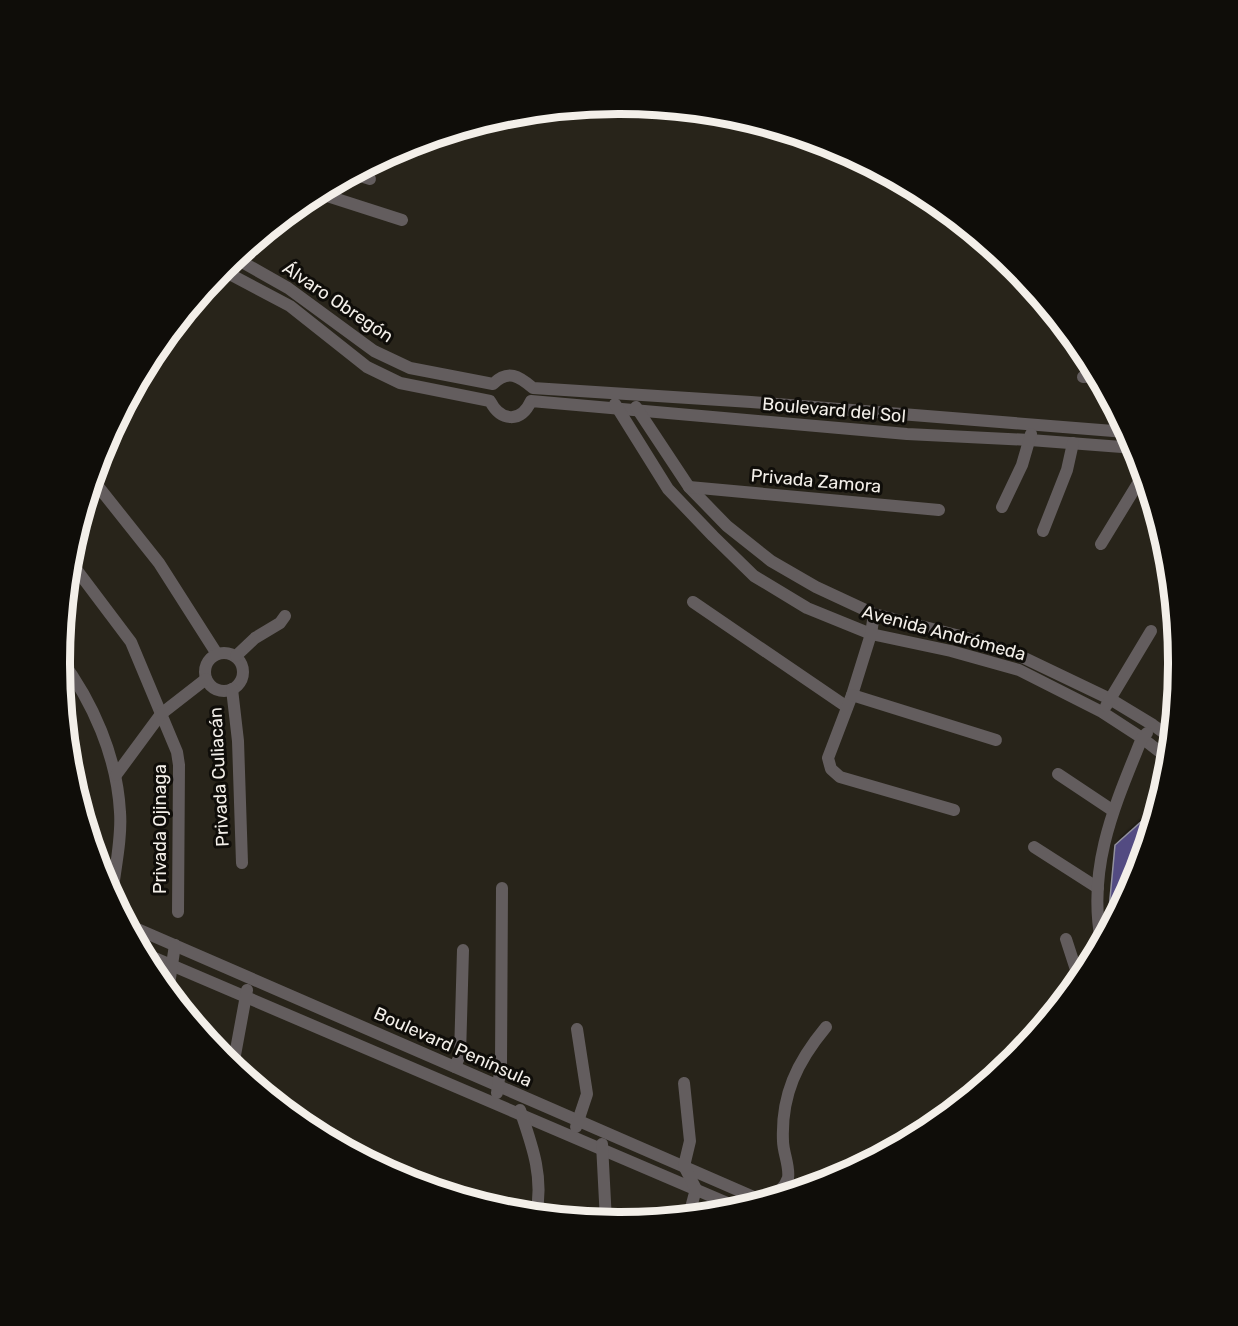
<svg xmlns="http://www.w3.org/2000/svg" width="1238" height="1326" font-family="Rubik,sans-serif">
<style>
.building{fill:#524c82;stroke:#92919e;stroke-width:1.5;filter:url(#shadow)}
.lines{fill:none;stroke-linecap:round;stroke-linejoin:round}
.minor{stroke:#635d5e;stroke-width:12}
.labels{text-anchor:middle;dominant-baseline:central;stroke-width:6;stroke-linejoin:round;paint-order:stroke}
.street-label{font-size:18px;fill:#f3efe9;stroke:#0f0d09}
.rim{fill:none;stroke:#f3efe9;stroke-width:8}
</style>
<defs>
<filter id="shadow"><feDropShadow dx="5.5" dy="-5.5" stdDeviation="1.5" flood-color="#0009"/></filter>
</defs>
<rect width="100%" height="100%" fill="#28241a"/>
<g class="building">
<path d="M1155,812L1150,830L1143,820Z"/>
<path d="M1143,820L1150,830L1135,877L1114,916L1108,920L1115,845Z"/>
</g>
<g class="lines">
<g class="minor">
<path d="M354,174L370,179"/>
<path d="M318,193L402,220"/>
<path d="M235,258L288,288L374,351L410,368L493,384C508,369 519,376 533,388L751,402L1126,432"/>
<path d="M222,270L290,306L367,367L400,383L490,401C501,422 521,423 531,401L907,434L1030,440L1135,448"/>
<path d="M1083,377L1096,376"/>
<path d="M615,404L668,489L713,536L754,576L807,608L871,634L951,651L1019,670L1102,712L1142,738L1169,759"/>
<path d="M636,407L689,487L727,526L771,561L816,587L874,614L960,636L1018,655L1110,699L1153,725L1171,738"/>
<path d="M93,480L159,563L217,654"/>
<path d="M689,487L939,510"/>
<path d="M1002,507L1022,465L1031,434"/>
<path d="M1043,531L1067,470L1073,443"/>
<path d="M1101,544L1143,475"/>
<path d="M70,561L131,642L177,752L179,765L178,912"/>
<path d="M693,602L847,707"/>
<path d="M874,614L871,634L852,695L828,758L831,769L840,777L954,810"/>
<circle cx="224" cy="672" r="19"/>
<path d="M236,656L255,638L280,623L285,616"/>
<path d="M60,658C93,702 117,757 120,812C122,838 115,869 112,895"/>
<path d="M232,689L238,741L242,863"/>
<path d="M852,695L996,740"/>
<path d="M1106,706L1151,631"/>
<path d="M1058,774L1112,810"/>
<path d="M116,775L161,714L206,679"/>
<path d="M1034,847L1098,888"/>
<path d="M119,908L126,921"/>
<path d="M128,925L763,1201"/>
<path d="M1066,939L1079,979"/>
<path d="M1101,941C1087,866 1115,805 1142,738L1147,733"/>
<path d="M143,953L739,1208"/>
<path d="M168,991L175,945"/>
<path d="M233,1066L247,990"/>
<path d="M455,1067L460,1055L463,950"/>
<path d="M684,1083L690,1141L684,1166L696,1189L689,1215"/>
<path d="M497,1093L501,1065L502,888"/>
<path d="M520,1110C532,1145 544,1177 536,1214"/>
<path d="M576,1127L587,1094L577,1029"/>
<path d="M602,1144L606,1221"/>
<path d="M766,1200C776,1193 784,1190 788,1178C790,1167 783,1152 783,1141C781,1095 797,1062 826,1027"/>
</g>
</g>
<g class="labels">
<g class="street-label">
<text transform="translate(338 302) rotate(34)">Álvaro Obregón</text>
<text transform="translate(834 410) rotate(5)">Boulevard del Sol</text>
<text transform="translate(816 481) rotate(5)">Privada Zamora</text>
<text transform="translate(944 633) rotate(15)">Avenida Andrómeda</text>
<text transform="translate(219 777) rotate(-93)">Privada Culiacán</text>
<text transform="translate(160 829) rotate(-90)">Privada Ojinaga</text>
<text transform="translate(453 1047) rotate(24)">Boulevard Península</text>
</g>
</g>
<path d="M0 0H1238V1326H0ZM618 114H620A548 548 0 0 1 1168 662V664A548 548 0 0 1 620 1212H618A548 548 0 0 1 70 664V662A548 548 0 0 1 618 114Z" fill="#0f0d09" fill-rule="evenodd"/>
<path class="rim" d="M618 114H620A548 548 0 0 1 1168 662V664A548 548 0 0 1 620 1212H618A548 548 0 0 1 70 664V662A548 548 0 0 1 618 114Z"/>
</svg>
